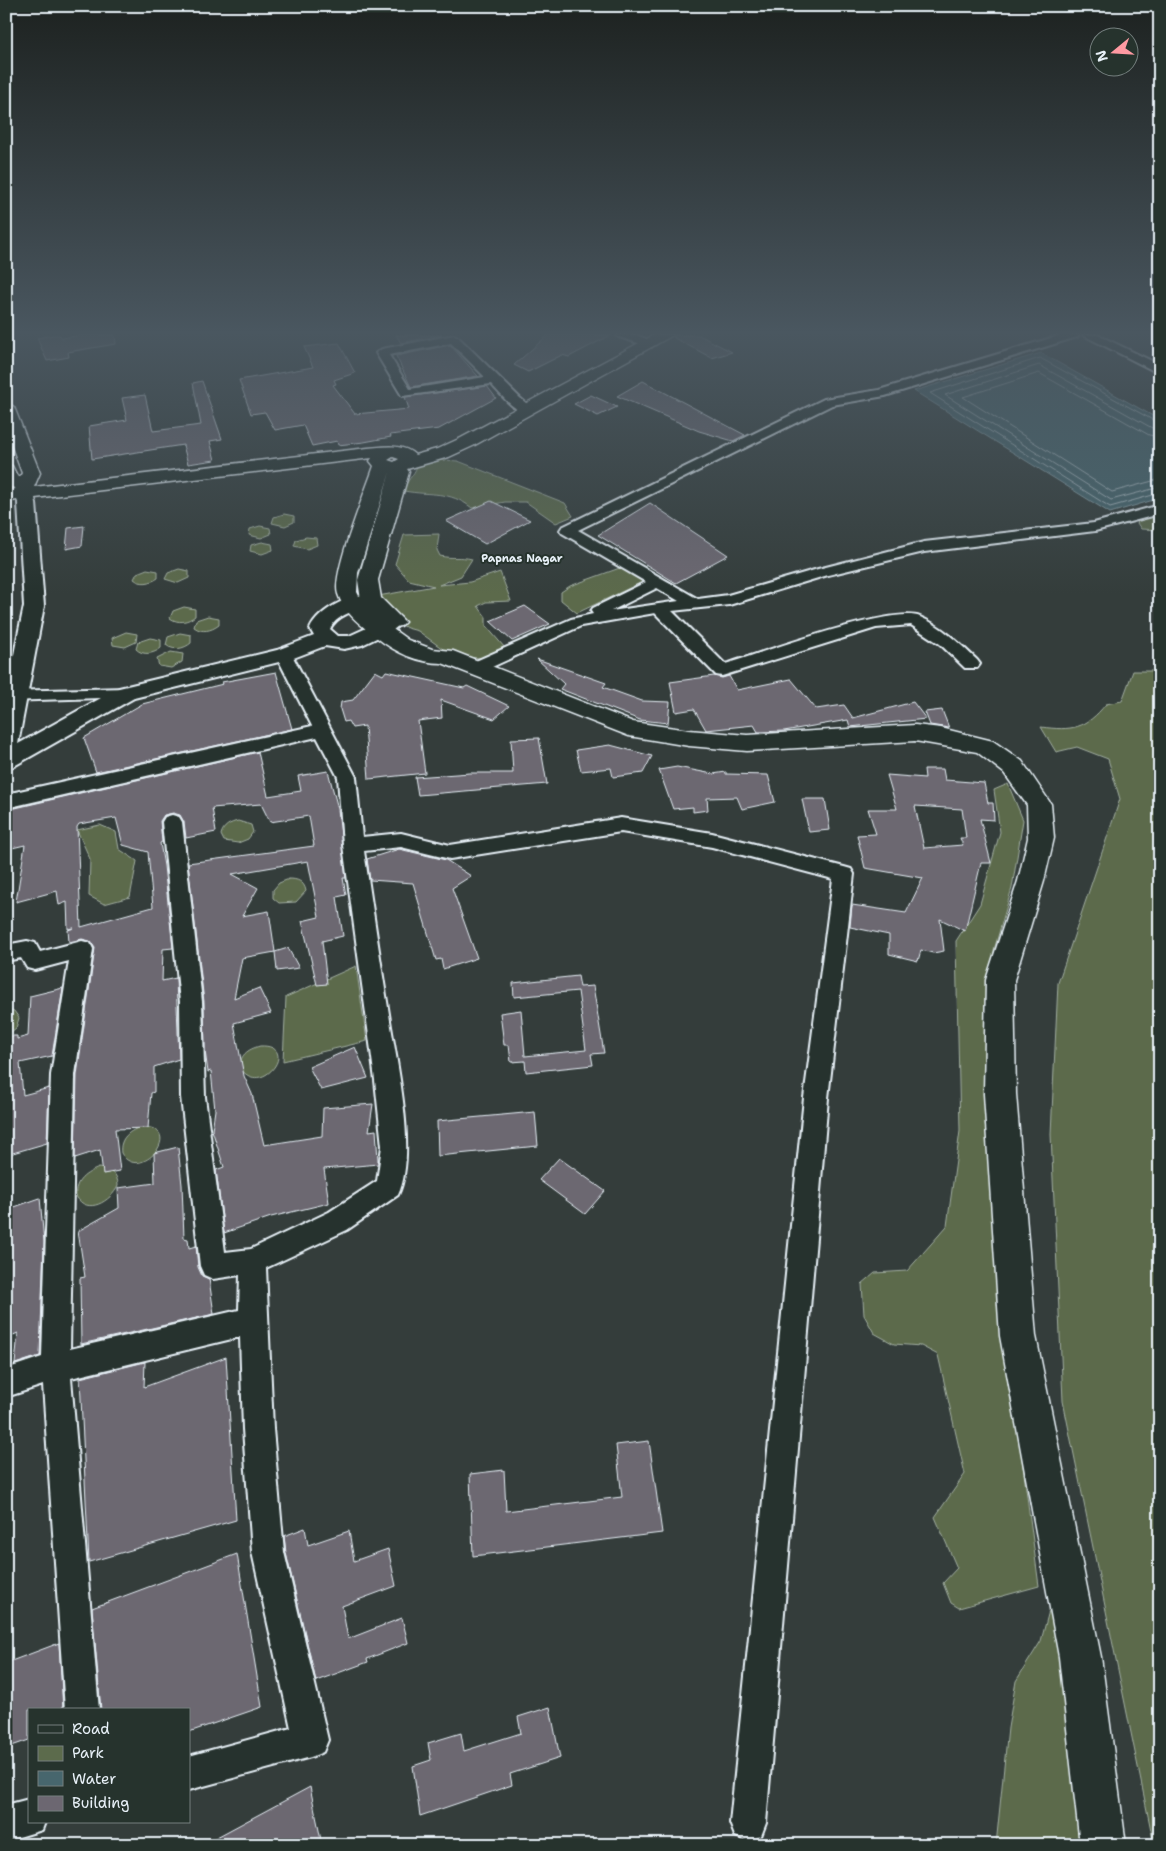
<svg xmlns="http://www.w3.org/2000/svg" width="1166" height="1851" font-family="'Shantell Sans',sans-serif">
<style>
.green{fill:#5c6b4c;stroke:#a2aea2}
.water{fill:#47666d;stroke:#879ea5}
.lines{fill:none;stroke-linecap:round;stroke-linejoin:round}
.shore{stroke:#a8b9c0;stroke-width:1}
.building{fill:#6c6771;stroke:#e8f1f8;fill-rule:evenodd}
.minor-casing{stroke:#e8f1f8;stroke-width:4}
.tertiary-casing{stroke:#e8f1f8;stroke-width:4}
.primary-casing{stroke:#e8f1f8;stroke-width:3}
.minor{fill:#26332d;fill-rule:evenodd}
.tertiary{fill:#26332d;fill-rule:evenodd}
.primary{fill:#26332d;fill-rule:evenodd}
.labels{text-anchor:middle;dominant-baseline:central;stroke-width:4;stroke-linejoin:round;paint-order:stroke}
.far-neighbourhood-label{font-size:11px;font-weight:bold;fill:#e8f1f8;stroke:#26332d}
</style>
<rect width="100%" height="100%" fill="#343d3b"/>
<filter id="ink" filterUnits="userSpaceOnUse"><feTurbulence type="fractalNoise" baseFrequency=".02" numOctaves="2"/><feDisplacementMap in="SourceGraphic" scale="10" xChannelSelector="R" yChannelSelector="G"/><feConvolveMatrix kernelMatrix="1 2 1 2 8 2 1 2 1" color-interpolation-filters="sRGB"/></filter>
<g filter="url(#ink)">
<g class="green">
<path d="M443,460L458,461L565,503L573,516L556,523L526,502H505L472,508C449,490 431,496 404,491C406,480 414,476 417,466L428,461Z"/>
<path d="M1160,510V530L1141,529L1137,523L1148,512Z"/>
<path d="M284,514L294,516V522L285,526L272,523L274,517Z"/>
<path d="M260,526L270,528L271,534L261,538L249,535L250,529Z"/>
<path d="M439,534L437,550L440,556C452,559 460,556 472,559L461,576L439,585L470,582L500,572L511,601L486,602L478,606L486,617V626L505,648L487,658L454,657L418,631L407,628L393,620L378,596L434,586L409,580L395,564L404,535Z"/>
<path d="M306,537L316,538L317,545L307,549L294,546L296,540Z"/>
<path d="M262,542L272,544L273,550L262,554L250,551L251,545Z"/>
<path d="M628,565L642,582L577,613L561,600V592L570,586Z"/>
<path d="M147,569L158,571V578C151,583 141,585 134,579L137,573Z"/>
<path d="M179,569L189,571V578L178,583L165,579L168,573Z"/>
<path d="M184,607L195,609V616C188,622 178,624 170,618L173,611Z"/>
<path d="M208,616L219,618V625C211,631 202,633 194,627L196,620Z"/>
<path d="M126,632L137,634L136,642L125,647L113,645L112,638Z"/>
<path d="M180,633L191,635V643C184,649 173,651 166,645L168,637Z"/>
<path d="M150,638L161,640V648C154,654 143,656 136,649L138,642Z"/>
<path d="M171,652L183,654L182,662L171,668L159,666L157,659Z"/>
<path d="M1133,671H1160V1845H1154L1063,1401L1051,1134L1058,983L1120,799L1108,759L1077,747L1056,752L1041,727C1072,731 1086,729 1106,704L1122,701Z"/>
<path d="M1008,784L1023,820L1012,888L994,950L992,994L1012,1384L1039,1586L959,1608L951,1603L943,1583L957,1568L935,1517L965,1474L938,1355L921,1346L894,1344L874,1333L864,1315L862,1284L875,1273L907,1271L947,1226L960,1131L956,941L980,904L1000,832L994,790Z"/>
<path d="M238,821L251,825L253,832L248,839L238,843L224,841L221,835C223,826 230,823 238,821Z"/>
<path d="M100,825L116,832L119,849L137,861L130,897L104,904L89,896L90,859L77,830Z"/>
<path d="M289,879C297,879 304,881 306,891L296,902L279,903L273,898V890L279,883Z"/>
<path d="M356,966L367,1041L283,1061L286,997Z"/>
<path d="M6,1009L14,1011L19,1018L16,1028L6,1036Z"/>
<path d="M260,1046C301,1044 262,1098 241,1069C238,1056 248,1049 260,1046Z"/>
<path d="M142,1127C187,1127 140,1185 121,1153C119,1138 130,1130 142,1127Z"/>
<path d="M99,1168C111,1169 118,1173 118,1186C111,1201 87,1216 76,1196C74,1181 86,1173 99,1168Z"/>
<path d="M1055,1588L1084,1845H996L1008,1728L1016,1681L1041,1641Z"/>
</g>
<path class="water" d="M1041,353L1160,420V498L1110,513L914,391Z"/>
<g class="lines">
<g class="shore">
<path d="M1160,424L1040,358L930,393L1110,507L1160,493"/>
<path d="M1160,430L1152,428L1039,365L945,395L1111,500L1160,487"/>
<path d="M1160,437L1149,435L1039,373L963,397L1112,492L1160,479"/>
</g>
</g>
<g class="building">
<path d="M53,335H60L62,338L82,335H115L116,344L68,352L69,357L47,361L37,338Z"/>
<path d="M396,335H442L401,343Z"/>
<path d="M548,335H611L569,357L562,355L528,372L514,365Z"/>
<path d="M675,335H699L732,352L712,358L674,338Z"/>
<path d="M339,343L355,373L334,380L336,384L333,385L355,414L409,409L405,397L487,386L496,398L439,429L390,435L391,437L364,442L338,445L337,441L312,446L303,425L275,430L265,412L251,414L239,380L313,367L304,347Z"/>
<path d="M450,345L478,376L411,387L396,356Z"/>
<path d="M202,381L222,439L210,441L215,460L188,464L183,445L92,459L89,426L127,420L122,398L145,395L153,431L201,425L193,383Z"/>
<path d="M643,381L745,435L733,441L699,431L617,396Z"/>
<path d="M591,395L617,407L598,416L574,404Z"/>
<path d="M491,501L530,520L485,544L446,521Z"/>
<path d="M650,503L728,555L676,583L598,535Z"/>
<path d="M84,526L82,546L66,549L68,528Z"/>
<path d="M525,606L550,624L512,641L490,621Z"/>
<path d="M537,659L606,683L603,687L642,701L670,702L668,723L640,720L560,689L564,684Z"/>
<path d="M375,671L383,675L386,671L464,688L467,686L509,706L494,719L441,700L442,718L418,721L425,773L369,779L365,726L352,728L348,721L344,722L340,709L341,702L353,700Z"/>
<path d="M276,672L292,729L96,772L84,738L142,704L223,684L222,682Z"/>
<path d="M714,676L722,678L729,676L737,690L791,679L816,709L844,705L853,718L913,702L926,719L850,727L848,720L784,731L758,732L754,725L706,730L694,709L676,712L670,682Z"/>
<path d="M942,710L949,728L930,725L925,712Z"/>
<path d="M539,738L547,784L418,795L415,777L470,773H513L511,739Z"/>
<path d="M610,745L652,756L643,773L613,777L611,768L581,771L576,750Z"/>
<path d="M258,752L268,796L301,791L298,776L328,771L338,809L346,878H343L346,895L337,897L343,936L322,941L327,984L317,985L302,921L319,917L308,861L232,874L258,888L242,916L269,911L275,952L242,958L234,998L259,988L271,1013L234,1023L244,1076L252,1094L264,1145L322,1136L323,1108L373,1104L369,1131L376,1130L378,1160V1164L324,1169L329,1203L271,1217L224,1233L216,1170L224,1167L212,1130L215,1110L211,1071L208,1072L205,1051L204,1002L188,863L314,846L309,816L270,822L261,804L212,808L216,832L186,838L184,822L180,815L173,813L164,815L160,821L162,842L160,843L164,866L173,948L163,949L162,981L176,978L179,1059L154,1067V1092L151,1093L148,1128L115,1129L120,1171L103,1174L100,1150L75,1158L77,1075L95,948L90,941L82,939L69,942L68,930L74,928L68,929L67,902L59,905L57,891L16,902L25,845L12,848L11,809ZM116,818L123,845L148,852L153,907L81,927L77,827L79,824Z"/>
<path d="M677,767L713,774L726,772V774L768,775L775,802L742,809L737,797L707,798L708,810L693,812V807L673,809L659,770Z"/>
<path d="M924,769H943L945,780L984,783L988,803H993L994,820L980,819L991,863H981L965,931L940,919L944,951L933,953L921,950L918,961L889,954V935L850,927L852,905L906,913L923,878L865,868L857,835L876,834L868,809H897L887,775L925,778ZM915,806L962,809L966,838H960L963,845L924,848Z"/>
<path d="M802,799H825L830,830L809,832Z"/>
<path d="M399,849L446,860L471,876L452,888L477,958L443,969L441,959L436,960L413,883L370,880L367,859Z"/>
<path d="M288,948L299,968L277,971L275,952Z"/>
<path d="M578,976L580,987L593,986L604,1053L591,1054L593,1065L526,1072L525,1061L511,1062L509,1045H504L500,1013L521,1010L525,1056L586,1050L578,991L514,997L513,983Z"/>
<path d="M63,988L52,1056L20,1063L23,1095L49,1088L47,1143L6,1155V1036H17V1039L28,1036L30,996Z"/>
<path d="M355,1047L368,1078L321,1090L309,1067Z"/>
<path d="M535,1112L538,1146L438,1156L437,1121Z"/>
<path d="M178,1147L182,1185L184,1238L188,1239L189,1248L196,1246L198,1267L202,1276L209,1279L214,1314L81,1344L80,1278L85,1277L78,1231L119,1208L118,1188L155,1183L154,1153Z"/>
<path d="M559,1158L605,1191L585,1214L539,1180Z"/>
<path d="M40,1198L44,1242L40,1356L15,1364L18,1333L6,1338V1210Z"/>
<path d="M226,1357L236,1520L89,1562L80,1378L145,1362L144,1387Z"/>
<path d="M649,1441L662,1533L473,1556L470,1474L504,1470L506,1511L622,1497L616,1445Z"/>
<path d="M305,1528L308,1545L349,1531L354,1561L388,1549L396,1586L342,1606L348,1639L402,1618L408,1643L367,1659L368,1662L316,1681L286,1553L284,1536Z"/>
<path d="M237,1554L262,1707L189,1732V1710H101L92,1608Z"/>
<path d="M59,1643L63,1710H29V1740L6,1748V1663Z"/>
<path d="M550,1707L560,1758L510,1774L512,1785L420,1816L413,1766L431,1760L428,1743L461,1733L464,1751L521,1733L518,1717Z"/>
<path d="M310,1787L322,1845H202Z"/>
</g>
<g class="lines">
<defs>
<g id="minor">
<path d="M454,335L458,337L520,398L533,409L532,412C516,416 501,394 491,384L402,396L376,353L382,349ZM451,343L485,377L410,389L389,355Z"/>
<path d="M617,335H636L657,343L651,347L619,337Z"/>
<path d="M1061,335H1079L1077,337L885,396L832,405L578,530L698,599L728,595L818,569L924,542L1094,523L1160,505V514L1095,531L924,552L828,575L729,605L672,611L725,664C759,654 892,605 920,617C942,626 960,644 977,660L980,664L977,668H965L940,644L911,625L876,628L722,676L716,675L655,613L581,626L481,672H469L466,668L469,664L571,619L593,614L591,611L593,608L646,582L562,533L560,530L562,527L824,399L879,390ZM657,588L679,601L611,611Z"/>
<path d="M1083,335H1098L1160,365V374Z"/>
<path d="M284,650L290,651L292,655L356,777L362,837L401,833L450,845L621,818L712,833L844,867L851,869L854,874L828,1098L766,1823L761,1836L748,1841L735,1836L730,1823L804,1098L833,879L712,847L621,832L450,859L401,847L364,851C372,905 380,959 389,1014C396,1061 418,1152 398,1195L347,1230L266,1268L273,1429L284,1552L328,1740L323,1752L311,1757L189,1790V1756L291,1728L252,1552L243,1429L240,1337L71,1378L99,1710H65L43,1385L6,1397V1369L42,1357L51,1075L69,961L35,970L27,968L21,958L6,961V945L27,941L35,943L40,952L82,941L90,943L93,949L75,1075L70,1349L239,1310L240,1275L213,1279L204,1275L200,1266L181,1097L180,1002L162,822L165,817L172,815L179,817L182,822L202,1002L205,1097L225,1252L251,1249L329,1212L377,1181L382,1146L375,1080L343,845L338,777L317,737L6,808V794L312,726L276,655L278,651Z"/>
<path d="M127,688L133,689L136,693L133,697L6,701V691Z"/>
<path d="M29,1799V1822H45L42,1830L6,1841V1805Z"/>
</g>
<path id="tertiary" d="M27,498L33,499L36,503L44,606L18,744L119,688L277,650L314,636L310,629C319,609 356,590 378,596L381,600L378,604C362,609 338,612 330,629L338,636H349L393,616L400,618L403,622L393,630L362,645L344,649L325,646L291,659L134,698L14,766L6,769V693L24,606L18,503L21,499Z"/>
<path id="primary" d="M654,335H673L473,446L449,457L407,469L409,472L378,580L381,598L405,622L401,626L390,627L408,640L432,649L453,651L633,722L689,730L747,735L915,725L941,728L993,741L1022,761L1051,804L1054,838L1044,881L1014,980L1016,1094L1036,1336L1101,1657L1126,1845H1080L1059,1657L1000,1336L984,1094L986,980L1018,881L1028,838L1027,805L1004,773L977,752L915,741L747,751L689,746L629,736L442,663C417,663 395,652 376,637C361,625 344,613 338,594C331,575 366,490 374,466L370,461L372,458L35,498L36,503L34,507H20L17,500L6,502V490L16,489L6,484V465L12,466L17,476L20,477L22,473L6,430V402L14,407L40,473L34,487L368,448C383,447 403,443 415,455L437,449L461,438ZM393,457L399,459L394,462L388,460ZM390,472L358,580L361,600L357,592L358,573Z"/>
</defs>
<use href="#minor" class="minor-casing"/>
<use href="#tertiary" class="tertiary-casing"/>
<use href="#primary" class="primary-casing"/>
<use href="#minor" class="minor"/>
<use href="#tertiary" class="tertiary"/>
<use href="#primary" class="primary"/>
</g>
</g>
<linearGradient id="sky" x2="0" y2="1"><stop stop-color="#1d2220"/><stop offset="0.56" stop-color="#4a5760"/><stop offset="1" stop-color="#4a5760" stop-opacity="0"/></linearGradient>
<rect width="1166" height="594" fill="url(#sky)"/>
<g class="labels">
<g class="far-neighbourhood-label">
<text x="522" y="558">Papnas Nagar</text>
</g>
</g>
<rect width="1166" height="1851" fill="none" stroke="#26332d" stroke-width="25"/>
<rect x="12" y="12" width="1141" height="1826" fill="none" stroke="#e8f1f8" stroke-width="2" filter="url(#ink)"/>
<rect x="28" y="1708" width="162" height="115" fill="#26332d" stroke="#747f7e"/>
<rect x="38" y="1725" width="25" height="8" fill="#26332d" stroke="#747f7e"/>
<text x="72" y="1734" font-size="15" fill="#e8f1f8">Road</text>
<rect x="38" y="1746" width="25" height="15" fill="#5c6b4c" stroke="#747f7e"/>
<text x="72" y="1758" font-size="15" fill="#e8f1f8">Park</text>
<rect x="38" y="1771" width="25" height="15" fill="#47666d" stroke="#747f7e"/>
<text x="72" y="1784" font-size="15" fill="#e8f1f8">Water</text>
<rect x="38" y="1796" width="25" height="15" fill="#6c6771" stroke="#747f7e"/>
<text x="72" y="1808" font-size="15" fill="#e8f1f8">Building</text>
<g transform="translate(1114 52) rotate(252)"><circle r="24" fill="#26332d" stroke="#747f7e"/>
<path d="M0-4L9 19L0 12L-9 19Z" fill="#ff9aa2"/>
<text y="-8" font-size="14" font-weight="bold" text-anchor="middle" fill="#e8f1f8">N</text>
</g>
</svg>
